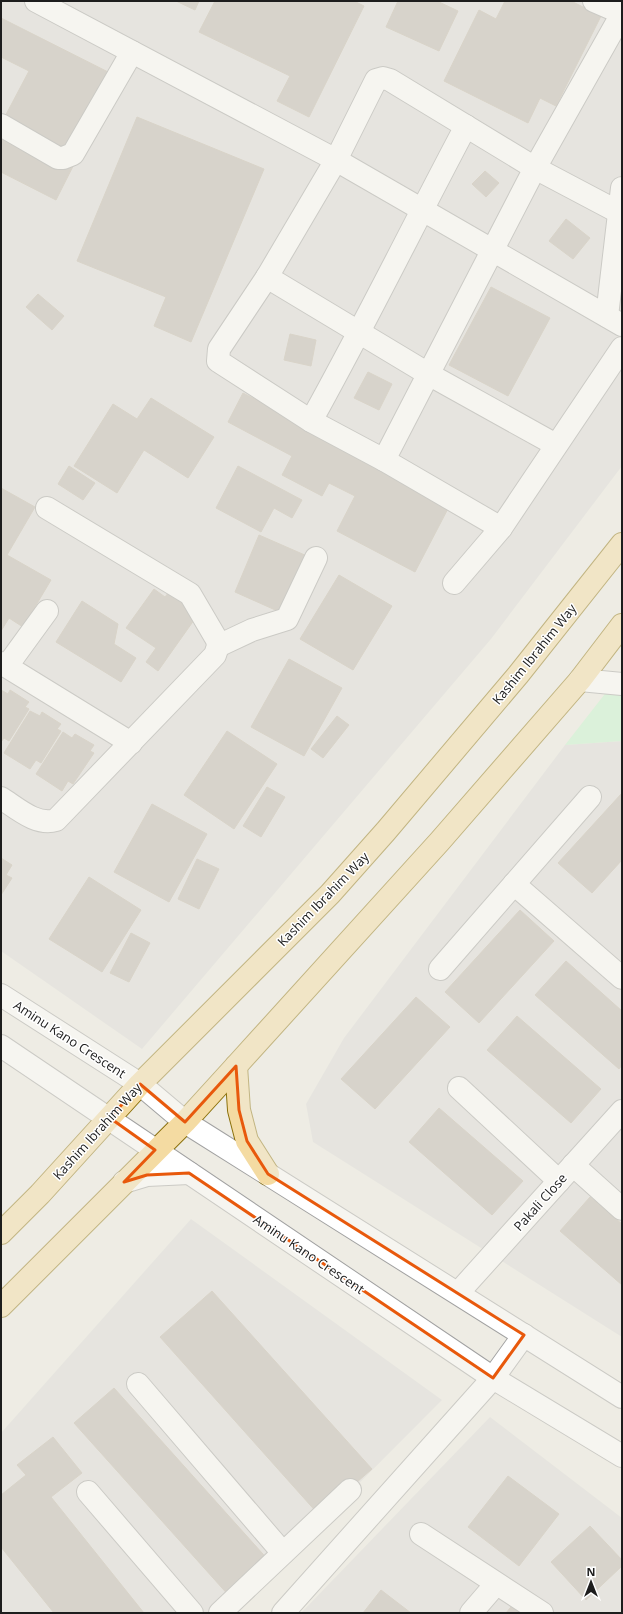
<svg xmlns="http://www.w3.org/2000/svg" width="623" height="1614" font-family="'Open Sans',sans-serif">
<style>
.residential{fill:#dbdada}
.park{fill:#c4f5ce}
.building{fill:#bab4ad;stroke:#beb4a7}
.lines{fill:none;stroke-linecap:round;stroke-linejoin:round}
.minor-casing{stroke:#a1a1a1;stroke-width:24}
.major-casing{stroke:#8b710c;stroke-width:24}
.minor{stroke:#fff;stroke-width:22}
.major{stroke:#f4dba2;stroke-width:22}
.marked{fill:none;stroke:#e8590c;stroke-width:3;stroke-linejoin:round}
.labels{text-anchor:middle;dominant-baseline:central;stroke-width:3;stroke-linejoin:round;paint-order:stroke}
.street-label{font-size:13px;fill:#1d1d1d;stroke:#fff}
</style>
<rect width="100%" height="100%" fill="#eeece4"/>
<g class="residential">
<path d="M1,1H622V466L491,639L142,1049L1,951Z"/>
<path d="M622,741V1337L313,1142L306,1104L344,1038L565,745Z"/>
<path d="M191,1219L442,1400L230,1613H1V1433Z"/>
<path d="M490,1417L622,1518V1613H301Z"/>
</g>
<path class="park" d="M622,672V741L565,745Z"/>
<g class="building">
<path d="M176,1H199L195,10Z"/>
<path d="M215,1H354L364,6L309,117L277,101L290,76L199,32Z"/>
<path d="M398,1H437L458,11L439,51L386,27Z"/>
<path d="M505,1H571L601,16L556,106L540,98L528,123L444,81L479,10L496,19Z"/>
<path d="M1,18L118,77L56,200L1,172V124L29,71L1,57Z"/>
<path d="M137,117L264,169L191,342L154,326L166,297L77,261Z"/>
<path d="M485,171L499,183L486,197L472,184Z"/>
<path d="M566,219L590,238L573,259L549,241Z"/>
<path d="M491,287L550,318L508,396L449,365Z"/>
<path d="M38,294L64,316L52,330L26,307Z"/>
<path d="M290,334L316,340L311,366L284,360Z"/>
<path d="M368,372L392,384L379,410L354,398Z"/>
<path d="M243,393L452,501L415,572L337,531L355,496L329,483L322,496L282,475L292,456L228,422Z"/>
<path d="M151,398L214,437L188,478L144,450L117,493L74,466L113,404L137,419Z"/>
<path d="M69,466L95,483L83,500L58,484Z"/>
<path d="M238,466L302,500L292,518L274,508L261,532L216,508Z"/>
<path d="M1,488L35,507L7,555L51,580L23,627L9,618L1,631Z"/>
<path d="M259,535L307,556L282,613L235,592Z"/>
<path d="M339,575L392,606L353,670L300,639Z"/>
<path d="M154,589L165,597L169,592L199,613L158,671L146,662L156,648L126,628Z"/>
<path d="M82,601L118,624L114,644L136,658L121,682L56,642Z"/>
<path d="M289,659L342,688L304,756L251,727Z"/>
<path d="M1,690L8,694L10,690L29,702L25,707L29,709L9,741L4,738L1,742Z"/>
<path d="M30,711L40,716L42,712L61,724L57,729L61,731L41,763L36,760L30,769L4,753Z"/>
<path d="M337,716L349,725L323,758L311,749Z"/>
<path d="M227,731L277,764L234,829L184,795Z"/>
<path d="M63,732L72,738L75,734L94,745L90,751L94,753L73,784L68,781L62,791L36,774Z"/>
<path d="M267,787L285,797L261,837L243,826Z"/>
<path d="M622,793V860L592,893L558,863Z"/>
<path d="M152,804L207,834L169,902L114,872Z"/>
<path d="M1,858L12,865L6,875L12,878L1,895Z"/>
<path d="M197,859L219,869L199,909L178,899Z"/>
<path d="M89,877L141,910L102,972L49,939Z"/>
<path d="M520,910L554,941L479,1023L445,992Z"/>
<path d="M131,933L150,943L129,982L110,973Z"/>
<path d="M566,961L622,1011V1065L619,1069L535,995Z"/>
<path d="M416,997L450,1027L375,1109L341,1079Z"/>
<path d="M517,1016L601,1089L571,1123L487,1050Z"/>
<path d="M439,1108L523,1181L492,1215L409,1142Z"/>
<path d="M590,1197L622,1224V1285L560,1231Z"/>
<path d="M212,1291L372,1469L319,1515L160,1337Z"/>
<path d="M114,1388L271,1563L231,1598L74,1423Z"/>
<path d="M53,1437L82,1473L51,1497L144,1613H54L1,1547V1495L26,1475L17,1465Z"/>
<path d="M508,1476L559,1514L519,1566L468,1527Z"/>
<path d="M590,1526L622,1560V1566L586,1600L551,1562Z"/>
<path d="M381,1590L411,1613H363Z"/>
<path d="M515,1602L528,1613H506Z"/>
</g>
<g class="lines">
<defs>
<g id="minor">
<path d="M36,1L336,160L622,325"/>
<path d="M1,125L58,158H63L73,154L132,52"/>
<path d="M267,277L430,375L556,445"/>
<path d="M607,316L622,188"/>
<path d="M311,421C365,324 414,224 466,126"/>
<path d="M384,460L535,168L619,19L617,11L594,1"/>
<path d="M501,528L384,460L311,421L218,361L219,349L267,277L336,160L376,80L383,78L390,80L535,168L622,214"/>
<path d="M454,583L501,528L622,348"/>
<path d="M218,646L252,630L287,619L316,558"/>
<path d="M1,663L131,743"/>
<path d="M7,666L47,611"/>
<path d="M580,680L622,684"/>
<path d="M1,798C17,808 36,826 56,820L215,655L218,646L217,640L190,594L47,508"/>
<path d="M514,884L622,978"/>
<path d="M440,969L590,797"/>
<path d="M1,995L140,1084L185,1122L622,1397"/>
<path d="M1,1046L493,1378L622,1456"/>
<path d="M459,1088L559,1181"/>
<path d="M573,1165L622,1209"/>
<path d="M124,1182L147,1175L189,1173"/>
<path d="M458,1293L622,1111"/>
<path d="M138,1384L283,1553"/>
<path d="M88,1492L192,1613"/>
<path d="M421,1534L542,1613"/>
<path d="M220,1613L350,1490"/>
<path d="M283,1613L493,1378L524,1335"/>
<path d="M471,1613L496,1584"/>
</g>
<g id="major">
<path d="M236,1066L239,1110L247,1141L268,1174"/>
<path d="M1,1233L40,1194L140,1084L330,894L386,831L518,675L622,544"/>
<path d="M1,1306L185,1122L236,1066L440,841L580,680L622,625"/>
</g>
</defs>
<use href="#minor" class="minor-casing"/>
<use href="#major" class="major-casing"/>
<use href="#minor" class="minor"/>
<use href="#major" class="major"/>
</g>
<path d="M0 0H623V1614H0ZM236,1066L239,1110L247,1141L268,1174L524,1335L493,1378L189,1173L147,1175L124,1182L155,1150L110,1118L140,1084L185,1122Z" fill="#eeece4" fill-opacity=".55" fill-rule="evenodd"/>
<path class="marked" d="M236,1066L239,1110L247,1141L268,1174L524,1335L493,1378L189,1173L147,1175L124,1182L155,1150L110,1118L140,1084L185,1122Z"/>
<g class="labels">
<g class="street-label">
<text transform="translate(534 654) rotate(-51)">Kashim Ibrahim Way</text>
<text transform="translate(323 899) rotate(-46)">Kashim Ibrahim Way</text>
<text transform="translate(70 1039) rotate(33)">Aminu Kano Crescent</text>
<text transform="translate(97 1131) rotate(-48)">Kashim Ibrahim Way</text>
<text transform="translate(540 1202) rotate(-48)">Pakali Close</text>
<text transform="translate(309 1254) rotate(34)">Aminu Kano Crescent</text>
</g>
</g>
<rect width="623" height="1614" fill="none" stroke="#1d1d1d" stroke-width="4"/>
<g transform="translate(591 1582)" stroke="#ffffff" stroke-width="3" paint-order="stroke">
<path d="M0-3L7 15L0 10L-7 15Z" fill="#1d1d1d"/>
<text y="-6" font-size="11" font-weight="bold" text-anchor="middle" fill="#1d1d1d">N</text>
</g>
</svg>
